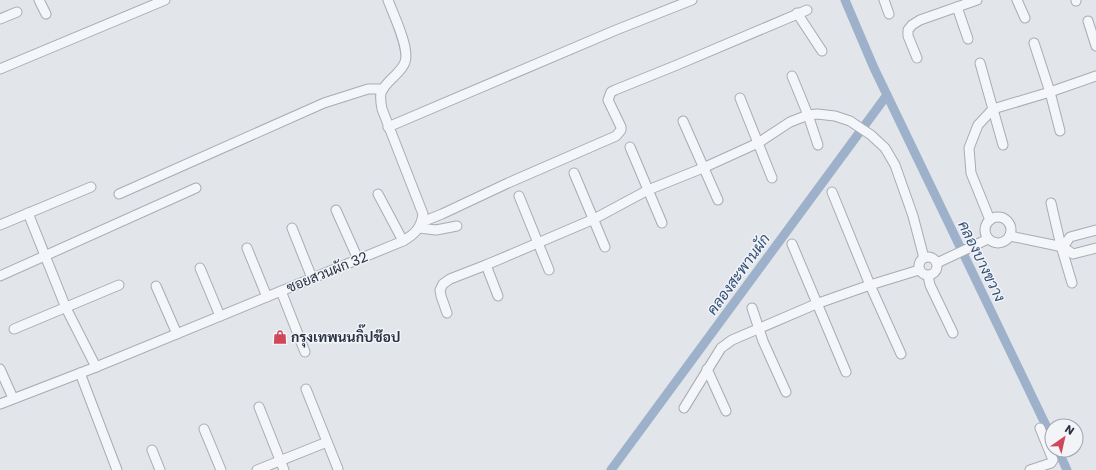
<svg xmlns="http://www.w3.org/2000/svg" width="1096" height="470" font-family="Poppins,Sarabun,sans-serif">
<style>
.lines{fill:none;stroke-linecap:round;stroke-linejoin:round}
.canal{stroke:#9db2ca;stroke-width:9}
.minor-casing{stroke:#a7acb5;stroke-width:11}
.minor{stroke:#f5f6f9;stroke-width:9}
.labels{text-anchor:middle;dominant-baseline:central;stroke-width:3;stroke-linejoin:round;paint-order:stroke}
.street-label{font-size:14px;fill:#2a3243;stroke:#f2f4f8}
.poi-label{font-size:14px;font-weight:bold;fill:#2a3243;stroke:#f2f4f8;text-anchor:start}
.water-label{font-size:15px;font-style:italic;fill:#335077;stroke:#f2f4f8}
</style>
<rect width="100%" height="100%" fill="#e2e5ea"/>
<g class="lines">
<g class="canal">
<path d="M845,0L874,68L1052,438"/>
<path d="M1058,450L1067,470"/>
<path d="M611,470L887,95"/>
</g>
<defs>
<g id="minor">
<path d="M39,0L46,14"/>
<path d="M884,0L889,14"/>
<path d="M1017,0L1025,18"/>
<path d="M1076,0V1"/>
<path d="M957,7L968,39"/>
<path d="M797,13L822,51"/>
<path d="M0,19L17,12"/>
<path d="M1088,21L1096,46"/>
<path d="M1034,43L1050,92L1060,131"/>
<path d="M917,58L908,36V30L912,25L920,20L977,0"/>
<path d="M980,63L1003,145"/>
<path d="M0,69L165,0"/>
<path d="M792,76L808,115L818,145"/>
<path d="M740,98L772,178"/>
<path d="M683,121L718,200"/>
<path d="M388,127L616,30L692,0"/>
<path d="M630,147L662,223"/>
<path d="M574,173L605,247"/>
<path d="M832,192L870,285L901,354"/>
<path d="M119,194L324,103L368,89H383"/>
<path d="M378,194L403,241"/>
<path d="M519,196L549,270"/>
<path d="M1051,203L1061,246L1072,283"/>
<path d="M336,210L358,259"/>
<path d="M28,213L66,308L96,367"/>
<circle cx="998" cy="230" r="13"/>
<path d="M990,220L971,173L969,148L978,125L993,109L1050,92L1096,76"/>
<path d="M422,222L442,214L508,183L616,136L621,130V127L608,100L611,92L615,90L677,65L807,10"/>
<path d="M0,225L91,187"/>
<path d="M292,228L312,278"/>
<path d="M419,228L436,230L457,226"/>
<path d="M1010,236L1063,247L1073,254L1096,248"/>
<path d="M792,244L846,372"/>
<path d="M1063,247L1070,237L1096,230"/>
<path d="M247,248L267,297"/>
<circle cx="928" cy="266" r="9"/>
<path d="M937,263L988,239"/>
<path d="M486,265L498,296"/>
<path d="M200,268L220,316"/>
<path d="M0,276L196,188"/>
<path d="M928,276L930,285L953,333"/>
<path d="M156,286L177,334"/>
<path d="M281,291L305,352"/>
<path d="M752,308L763,341L786,392"/>
<path d="M447,313L441,296L440,290L443,284L450,279L486,265L594,219L648,190L703,168L758,143L790,122L808,115L817,114L835,116L850,121L871,135L885,148L895,165L913,216L924,258"/>
<path d="M14,329L119,285"/>
<path d="M0,369L13,398"/>
<path d="M707,369L726,411"/>
<path d="M80,373L117,470"/>
<path d="M306,389L338,469"/>
<path d="M0,404L96,367L403,241C415,234 421,228 423,214L382,109C381,104 380,98 381,93C385,81 401,74 405,62C410,48 393,14 388,0"/>
<path d="M259,407L284,470"/>
<path d="M684,408L721,348L732,340L816,304L870,285L919,270"/>
<path d="M204,429L221,470"/>
<path d="M152,450L160,470"/>
<path d="M257,470L327,442"/>
<path d="M1030,470L1051,463L1053,460L1040,428"/>
</g>
</defs>
<use href="#minor" class="minor-casing"/>
<use href="#minor" class="minor"/>
</g>
<defs>
<symbol id="shop-bare" viewBox="-9 -9 18 18"><path d="M-5-2.5h2.3a2.7 3.5 0 0 1 5.4 0H5L5.5 6h-11ZM-1.5-2.5h3a1.5 2.3 0 0 0-3 0Z" fill="#d04757" stroke="#f2f4f8" stroke-width="2.5" paint-order="stroke"/></symbol>
</defs>
<g fill-rule="evenodd">
<use href="#shop-bare" x="270" y="327" width="20" height="20"/>
</g>
<g class="labels">
<g class="street-label">
<text transform="translate(327 272) rotate(-22)">ซอยสวนผัก 32</text>
</g>
<g class="poi-label">
<text x="291" y="337">กรุงเทพนนกิ๊ปช๊อป</text>
</g>
<g class="water-label">
<text transform="translate(982 261) rotate(64)">คลองบางขวาง</text>
<text transform="translate(738 274) rotate(-54)">คลองสะพานผัก</text>
</g>
</g>
<g transform="translate(1064 438) rotate(34)"><circle r="19" fill="#f2f4f8" stroke="#a2a6b0"/>
<path d="M0-3L7 15L0 10L-7 15Z" fill="#d04757"/>
<text y="-6" font-size="11" font-weight="bold" text-anchor="middle" fill="#2a3243">N</text>
</g>
</svg>
